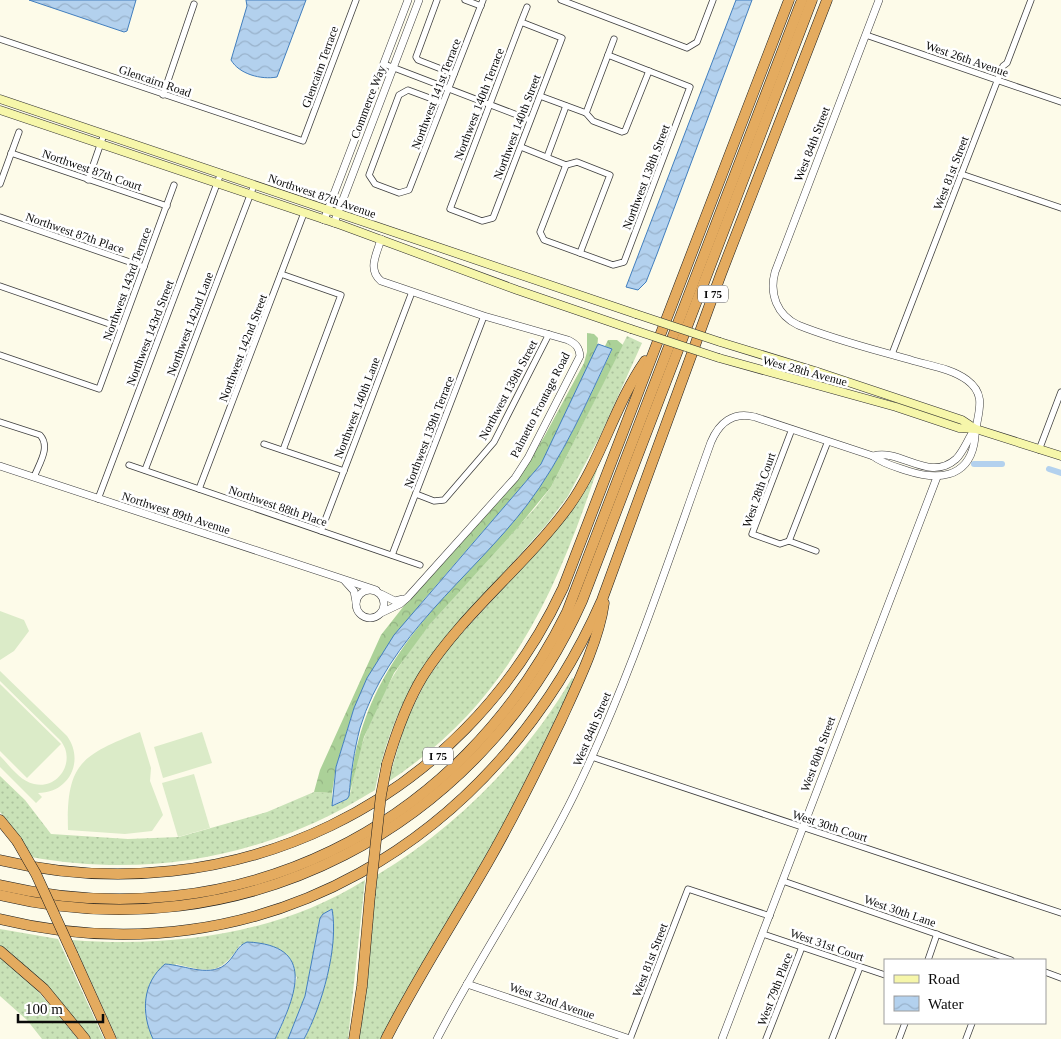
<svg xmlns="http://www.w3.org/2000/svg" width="1061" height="1039" font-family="'Times New Roman',serif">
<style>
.grass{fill:url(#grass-dots)}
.forest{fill:url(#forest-crowns)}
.pitch{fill:#dbebc8}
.water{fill:url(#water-waves);stroke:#427ebd}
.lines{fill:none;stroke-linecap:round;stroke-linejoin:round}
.canal{stroke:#b3d1ee;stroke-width:6}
.minor-casing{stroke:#3d3d3d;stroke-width:7}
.tertiary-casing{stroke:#3d3d3d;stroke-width:8}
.secondary-casing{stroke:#2c2c2c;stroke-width:9}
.motorway-casing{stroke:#1b1b1b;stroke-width:11}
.minor{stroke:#fff;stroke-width:5.5}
.tertiary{stroke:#fff;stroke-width:7}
.secondary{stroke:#f6f6aa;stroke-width:8}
.motorway{stroke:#e4ab5f;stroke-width:10}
.secondary-bridge-casing{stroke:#2c2c2c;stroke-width:9;stroke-linecap:butt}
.motorway-bridge-casing{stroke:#1b1b1b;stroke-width:11;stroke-linecap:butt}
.secondary-bridge{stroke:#f6f6aa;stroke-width:8}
.motorway-bridge{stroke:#e4ab5f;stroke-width:10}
.labels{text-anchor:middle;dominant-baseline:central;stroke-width:5;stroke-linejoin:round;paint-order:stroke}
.shield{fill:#fff;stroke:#545454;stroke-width:1}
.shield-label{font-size:11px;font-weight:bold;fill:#0a0a0a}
.street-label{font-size:12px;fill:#0a0a0a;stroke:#fff}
</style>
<defs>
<pattern id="grass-dots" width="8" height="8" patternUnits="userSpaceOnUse" patternTransform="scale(1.25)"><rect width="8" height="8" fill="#c9e2b7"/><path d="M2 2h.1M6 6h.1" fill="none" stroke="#abc19c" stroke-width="1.8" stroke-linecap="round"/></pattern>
<pattern id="forest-crowns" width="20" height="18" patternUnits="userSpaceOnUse" patternTransform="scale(1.25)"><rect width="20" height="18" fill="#abd198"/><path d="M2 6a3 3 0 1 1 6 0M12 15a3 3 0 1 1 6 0" fill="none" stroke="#92b282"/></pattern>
<pattern id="water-waves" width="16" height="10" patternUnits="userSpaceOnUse" patternTransform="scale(1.25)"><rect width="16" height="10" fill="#b3d1ee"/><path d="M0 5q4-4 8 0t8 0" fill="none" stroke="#99b2cb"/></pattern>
</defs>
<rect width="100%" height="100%" fill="#fdfbe9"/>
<g class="grass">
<path d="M627,336L642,343L600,436L568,496L547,524L436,649C404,692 385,738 375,790C269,856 154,879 31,857L11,825L0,812V776L25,800L51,834L128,839L179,837L267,812L314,792L332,793L333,806L347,799L351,791C371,667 456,595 536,507L551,487Z"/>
<path d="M596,469L597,470C554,599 505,705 388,782L406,721L426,681L450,646L497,595Z"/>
<path d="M572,678L574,679L565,700L503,826L411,983L381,1039H358L366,984L377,875C457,827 525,758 572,678Z"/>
<path d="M365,880L348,1039H304C322,1007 339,946 332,909L320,918L305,996L288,1039H275L286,1016L297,977L240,945C220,976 209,972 176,964L145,1014L153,1039H117L72,940C172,948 279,934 365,880Z"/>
<path d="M0,929L58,939L104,1039H91L39,979L0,946Z"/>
<path d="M0,958L31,983L78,1039H42L27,1020L0,996Z"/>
</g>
<g class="forest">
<path d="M587,333L594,334L598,338L597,350L541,464L421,603L354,708L336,767L332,793L314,792L320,770L381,635L407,602L516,482L544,437L584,363L587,352Z"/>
<path d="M608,340H617L623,345L551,487L519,526L430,624L394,673L364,737L349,796C359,685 412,632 483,553C498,537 514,522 527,505C562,459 587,402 612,350L605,346Z"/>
</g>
<g class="pitch">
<path d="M0,611L24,620L29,631L14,651L0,660Z"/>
<path d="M0,671L67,736C85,761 69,793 38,793L42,797L36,803L0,767V756C10,766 20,781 34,784C59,790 77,760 60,740L0,681Z"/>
<path d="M0,684L61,744L27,778L0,751Z"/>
<path d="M140,732L151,768L150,781L163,815L152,831L125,834L68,830C66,763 82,755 140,732Z"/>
<path d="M202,732L212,763L163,778L154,747Z"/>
<path d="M194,774L210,828L178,837L162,783Z"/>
</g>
<g class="water">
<path d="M29,0H136L127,31L124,32Z"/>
<path d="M246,0H306L277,77C261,80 239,74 231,60L247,6Z"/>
<path d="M736,0H752L657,254L646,282L638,290L626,287Z"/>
<path d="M598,344L612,349C587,402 562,459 527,505C471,578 387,637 360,728C354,751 351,773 349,796L347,799L332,806L336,767L354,708L367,678L394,635L541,464Z"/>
<path d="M332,909C339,946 322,1006 304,1039H288L305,996L320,918L323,914Z"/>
<path d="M247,942C317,945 296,995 275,1039H153C141,1013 142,983 165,964C185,965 212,979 228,962C236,954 237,946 247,942Z"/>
</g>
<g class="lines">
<g class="canal">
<path d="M974,464H1002"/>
<path d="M1049,469L1061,473"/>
</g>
<defs>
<g id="minor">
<path d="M437,0L416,57L418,60L454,74"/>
<path d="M465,0L481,6"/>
<path d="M561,0L687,48L697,42L713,0"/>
<path d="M521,22L562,38L493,218L482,221L450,209L521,22L527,7"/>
<path d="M866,35L1061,102"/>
<path d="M0,39L303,141L356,0"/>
<path d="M384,64L530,120"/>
<path d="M163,95L194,4"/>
<path d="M540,96L586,113L593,121L622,132L625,131L649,71"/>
<path d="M443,103L408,90L399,95L369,175L375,184L399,193L409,190L483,0"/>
<path d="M586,113L614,39"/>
<path d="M521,147L566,165L577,162L610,175L580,253"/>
<path d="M11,153L167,206"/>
<path d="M547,157L566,106"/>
<path d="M566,165L540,232L544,240L613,265L624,262L690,87L608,55"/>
<path d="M961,174L1061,208"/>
<path d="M88,180L104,134"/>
<path d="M0,184L19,132"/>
<path d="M0,217L144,267"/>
<path d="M281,274L341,295L283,450"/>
<path d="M0,286L121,328"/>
<path d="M892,354L1003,66L1007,63L1031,0"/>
<path d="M0,355L99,389L174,185"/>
<path d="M0,422L40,435C51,447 39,464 34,477"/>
<path d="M792,429L752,534L780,544L789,541L828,441"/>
<path d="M264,444L344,471"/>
<path d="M1039,450L1061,392"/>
<path d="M129,465L420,565"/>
<path d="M145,470L254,185"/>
<path d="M199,489L304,213"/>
<path d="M416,494L434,501L444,500L494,442L549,334"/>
<path d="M98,499L221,173"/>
<path d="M321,531L412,292"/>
<path d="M789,541L816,551"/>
<path d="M392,555L484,316"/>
<path d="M592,757L1061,913"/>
<path d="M783,881L1011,960"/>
<path d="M763,934L885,975"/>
<path d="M928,960L937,934"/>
<path d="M1045,972L1061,978"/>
<path d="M630,1039L688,889L770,916"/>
<path d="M766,1039L802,947"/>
<path d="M832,1039L860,967"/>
<path d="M899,1039L905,1023"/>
<path d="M966,1039L972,1023"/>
</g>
<g id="tertiary">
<path d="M324,220L408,0"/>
<path d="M334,223L419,0"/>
<path d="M873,456C901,448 929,483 956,459C964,451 968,438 975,429"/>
<path d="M0,466L376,590"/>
<path d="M345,581L354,591L356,602"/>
<circle cx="370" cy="604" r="14"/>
<path d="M381,594L395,601L403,599"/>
<path d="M381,613L400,604L408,597L515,478L528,458L580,356C579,347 576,344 568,340L484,316L381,281C367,269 377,254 381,239"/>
<path d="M467,984L630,1039"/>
<path d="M437,1039C480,956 533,879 574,795C629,682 668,561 711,442C719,423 733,411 755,417L873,456C883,464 896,467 908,471C936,480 967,479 974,444C975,439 975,433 976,428C979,410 986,394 967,380C952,369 932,366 914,361C876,350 835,340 798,325C777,315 769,294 775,272L879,0"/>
<path d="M722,1039L937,477"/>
</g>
<g id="secondary">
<path d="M0,99L636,314"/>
<path d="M0,110L341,225L517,290L631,329"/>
<path d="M720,342L815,371L962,420L974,428"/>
<path d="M719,358L896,407L959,428L976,429L1061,456"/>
</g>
<g id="motorway">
<path d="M387,764C396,733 406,704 423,676C463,613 525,566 569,506C601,461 614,406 645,361"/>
<path d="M0,820L17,841"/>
<path d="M0,860C232,915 462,804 563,588L789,0"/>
<path d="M0,885C237,940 460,829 567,612L802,0"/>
<path d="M0,895C244,954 481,827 582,601L812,0"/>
<path d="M0,919C261,983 497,839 602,600L721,274L827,0"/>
<path d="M0,951L44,989L85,1039"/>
<path d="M73,955L111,1039"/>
<path d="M354,1039L362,986L370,895"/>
<path d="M386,1039C417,978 454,921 488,862C515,815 538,768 561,720C577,685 599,640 604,603"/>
</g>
</defs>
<use href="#minor" class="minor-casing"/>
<use href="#tertiary" class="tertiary-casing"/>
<use href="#secondary" class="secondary-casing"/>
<use href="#motorway" class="motorway-casing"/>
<use href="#minor" class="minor"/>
<use href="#tertiary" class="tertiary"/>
<use href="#secondary" class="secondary"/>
<use href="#motorway" class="motorway"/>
<defs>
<g id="secondary-bridge">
<path d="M636,314L720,342"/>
<path d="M631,329L719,358"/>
</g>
<g id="motorway-bridge">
<path d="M17,841L36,874L73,955"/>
<path d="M370,895L381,795L387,764"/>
</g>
</defs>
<use href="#secondary-bridge" class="secondary-bridge-casing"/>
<use href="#motorway-bridge" class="motorway-bridge-casing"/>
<use href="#secondary-bridge" class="secondary-bridge"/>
<use href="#motorway-bridge" class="motorway-bridge"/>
</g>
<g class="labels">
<g class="shield">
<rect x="698" y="285.5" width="30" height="17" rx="4"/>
<rect x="423" y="747.5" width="30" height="17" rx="4"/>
</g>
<g class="shield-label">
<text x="713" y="294">I 75</text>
<text x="438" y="756">I 75</text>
</g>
<g class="street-label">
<text transform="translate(967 59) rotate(19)">West 26th Avenue</text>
<text transform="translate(320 67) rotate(-70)">Glencairn Terrace</text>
<text transform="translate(155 81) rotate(19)">Glencairn Road</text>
<text transform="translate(436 94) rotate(-69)">Northwest 141st Terrace</text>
<text transform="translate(368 102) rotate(-69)">Commerce Way</text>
<text transform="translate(479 104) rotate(-69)">Northwest 140th Terrace</text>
<text transform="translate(517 127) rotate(-69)">Northwest 140th Street</text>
<text transform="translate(812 144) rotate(-69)">West 84th Street</text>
<text transform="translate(92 170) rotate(19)">Northwest 87th Court</text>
<text transform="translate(951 173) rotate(-69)">West 81st Street</text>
<text transform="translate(646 177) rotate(-69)">Northwest 138th Street</text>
<text transform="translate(322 196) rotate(19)">Northwest 87th Avenue</text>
<text transform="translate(75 233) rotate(19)">Northwest 87th Place</text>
<text transform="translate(127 284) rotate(-70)">Northwest 143rd Terrace</text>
<text transform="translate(190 324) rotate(-69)">Northwest 142nd Lane</text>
<text transform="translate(150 333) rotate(-69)">Northwest 143rd Street</text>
<text transform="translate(243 348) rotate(-69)">Northwest 142nd Street</text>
<text transform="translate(805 371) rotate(15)">West 28th Avenue</text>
<text transform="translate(508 390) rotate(-62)">Northwest 139th Street</text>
<text transform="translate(540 405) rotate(-63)">Palmetto Frontage Road</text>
<text transform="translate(357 408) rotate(-69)">Northwest 140th Lane</text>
<text transform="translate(429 432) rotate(-69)">Northwest 139th Terrace</text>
<text transform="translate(759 490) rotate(-71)">West 28th Court</text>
<text transform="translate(278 506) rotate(19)">Northwest 88th Place</text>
<text transform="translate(176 513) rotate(18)">Northwest 89th Avenue</text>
<text transform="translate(592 729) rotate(-67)">West 84th Street</text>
<text transform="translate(818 754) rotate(-70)">West 80th Street</text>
<text transform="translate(830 826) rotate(18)">West 30th Court</text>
<text transform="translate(900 911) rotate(19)">West 30th Lane</text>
<text transform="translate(827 945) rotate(19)">West 31st Court</text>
<text transform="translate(650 960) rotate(-69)">West 81st Street</text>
<text transform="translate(775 989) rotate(-69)">West 79th Place</text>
<text transform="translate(552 1001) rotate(19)">West 32nd Avenue</text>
</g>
</g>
<rect x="884" y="959" width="162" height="65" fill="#ffffff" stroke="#9d9d9d"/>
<rect x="894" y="975" width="25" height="8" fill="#f6f6aa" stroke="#9d9d9d"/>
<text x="928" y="984" font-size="15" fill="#0a0a0a">Road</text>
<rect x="894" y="996" width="25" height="15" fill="url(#water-waves)" stroke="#9d9d9d"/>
<text x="928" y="1009" font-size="15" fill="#0a0a0a">Water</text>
<path d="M18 1014v8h85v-8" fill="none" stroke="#0a0a0a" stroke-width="2.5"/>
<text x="25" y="1014" font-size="15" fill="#0a0a0a" stroke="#ffffff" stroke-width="4" paint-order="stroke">100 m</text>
</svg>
